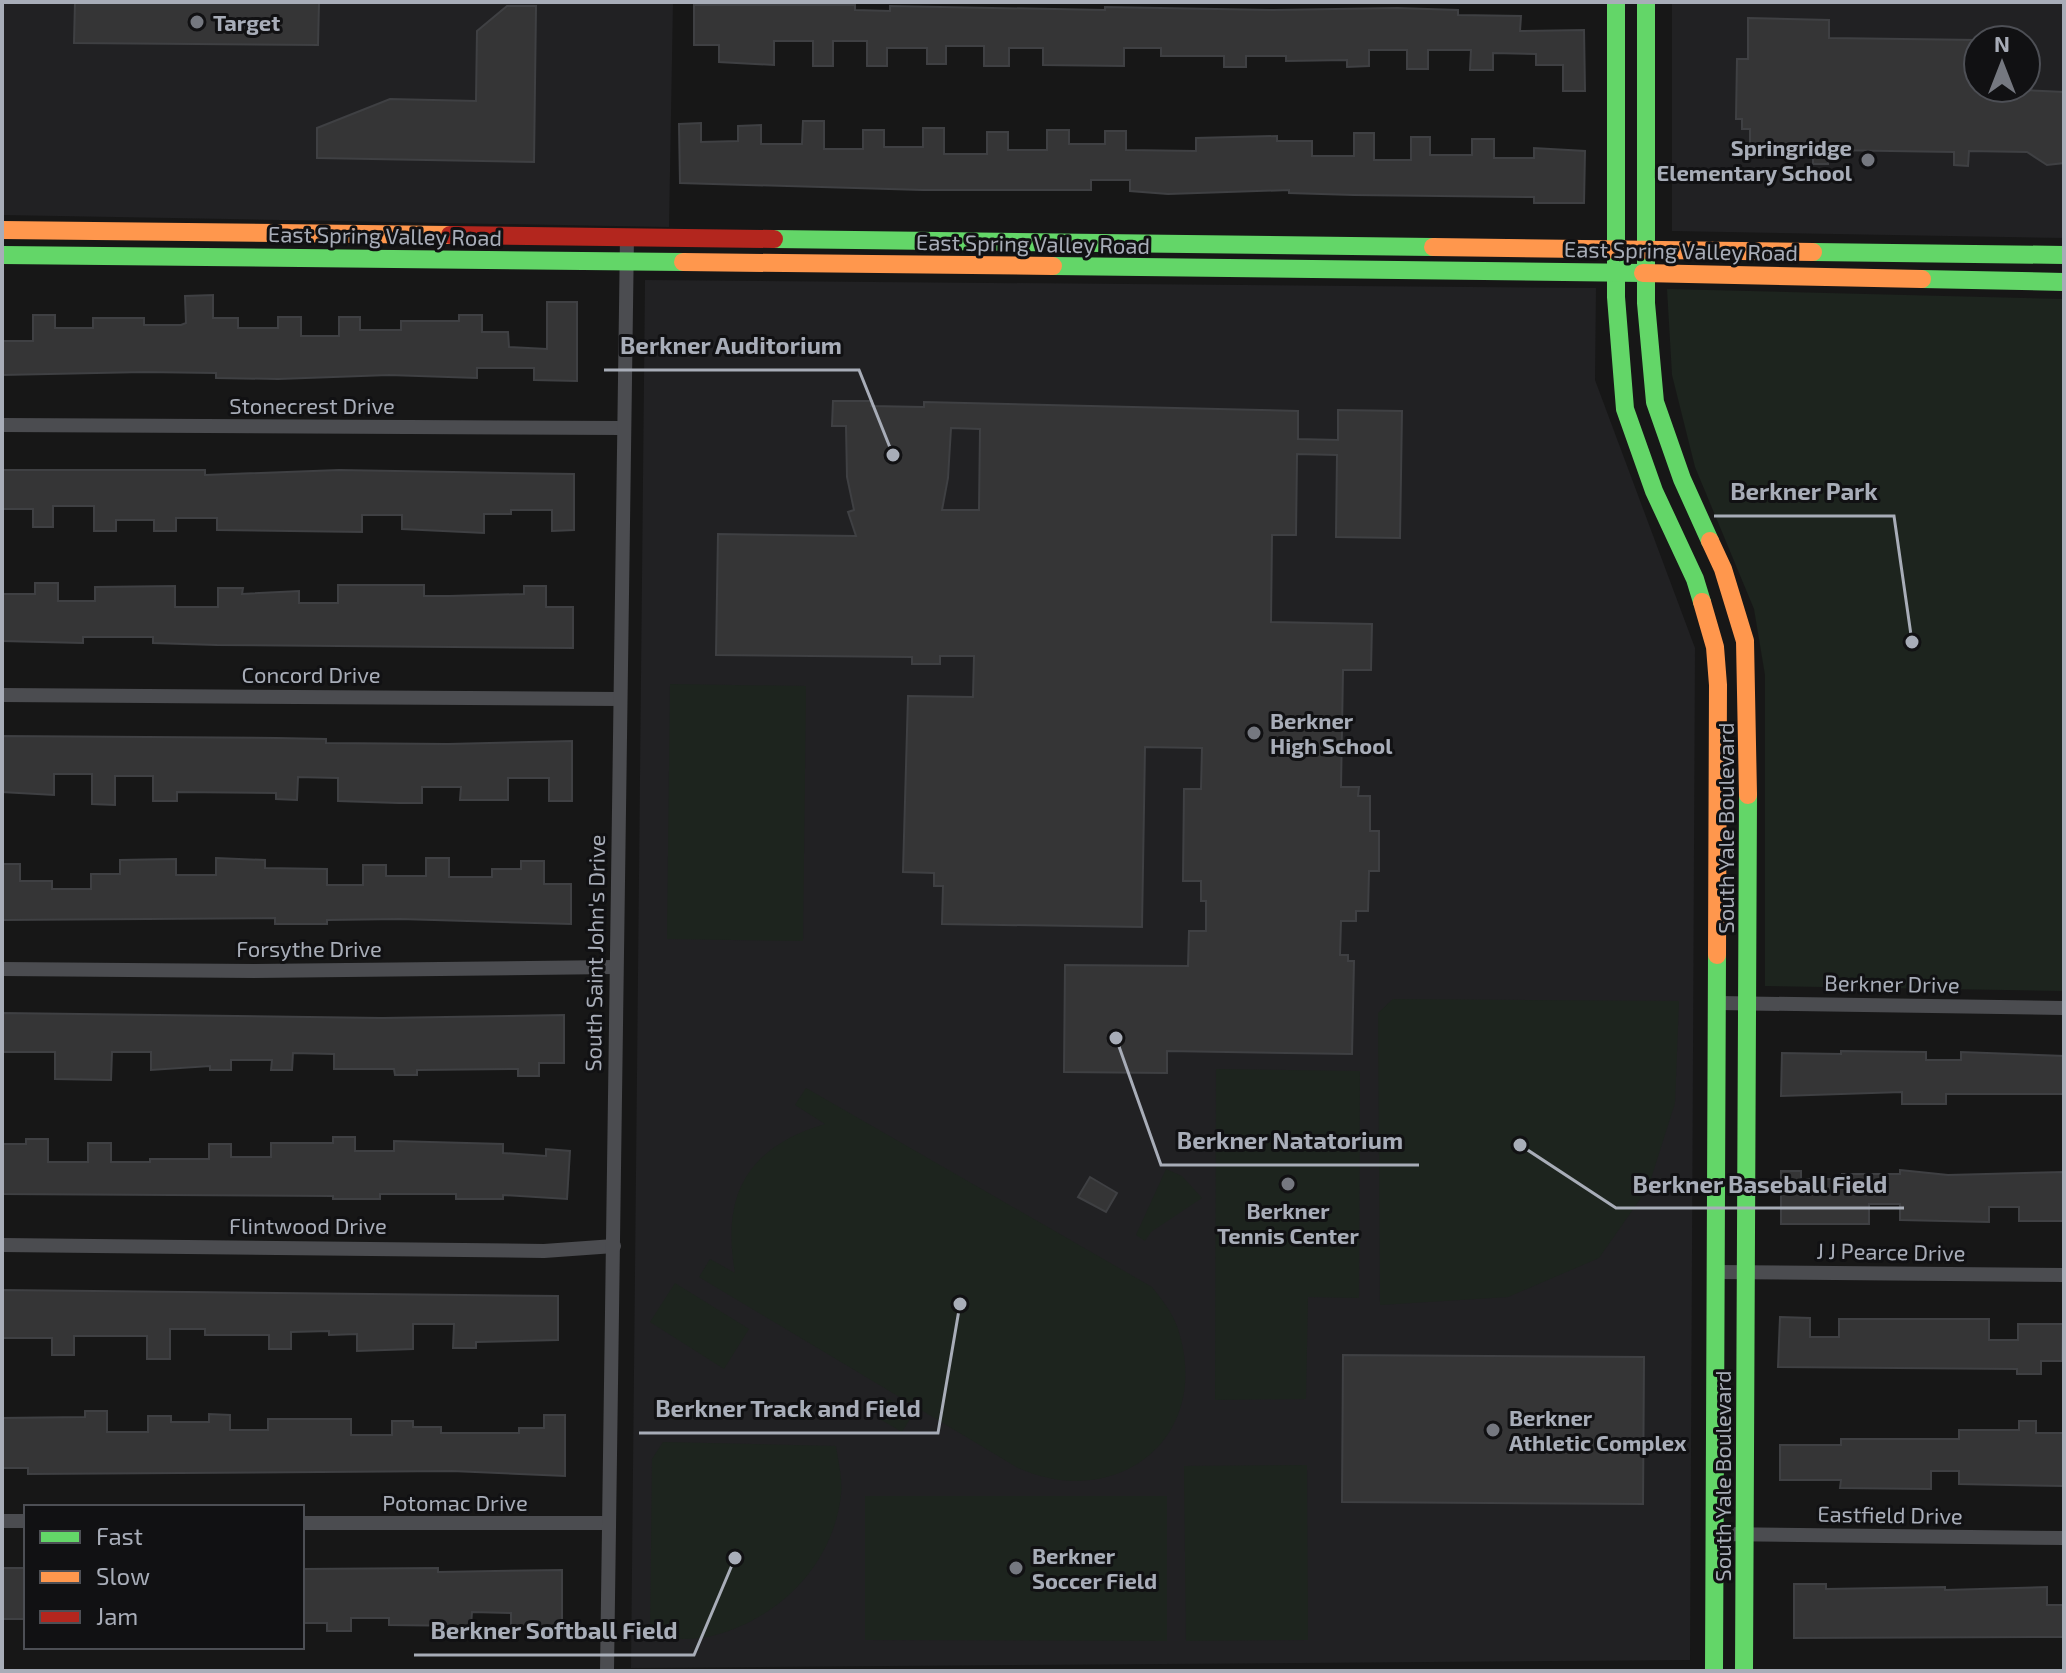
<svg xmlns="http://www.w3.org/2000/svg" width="2066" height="1673" font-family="'Exo 2',sans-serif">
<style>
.built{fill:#212123;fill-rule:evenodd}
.green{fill:#1d241e}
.building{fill:#353536;stroke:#3f4043;stroke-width:2;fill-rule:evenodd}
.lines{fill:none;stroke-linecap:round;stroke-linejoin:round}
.street{stroke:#4b4c50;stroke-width:14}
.fast{stroke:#63d668;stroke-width:18}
.slow{stroke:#ff974d;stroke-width:18}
.jam{stroke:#b3261e;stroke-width:18}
.poi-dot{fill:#757880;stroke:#111113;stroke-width:3}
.labels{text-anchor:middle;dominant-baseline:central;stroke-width:6;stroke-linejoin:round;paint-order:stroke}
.poi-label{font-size:22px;font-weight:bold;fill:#a8adb8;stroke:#111113;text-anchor:start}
.street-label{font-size:22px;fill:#a8adb8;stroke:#111113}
.leader{fill:none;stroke:#a8adb8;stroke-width:3}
.callout-dot{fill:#a8adb8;stroke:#111113;stroke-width:3}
.callout-label{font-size:24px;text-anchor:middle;font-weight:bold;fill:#a8adb8;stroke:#111113;stroke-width:6;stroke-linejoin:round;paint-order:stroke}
</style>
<rect width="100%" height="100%" fill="#171717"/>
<g class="built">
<path d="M2,2H673L669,227L2,215Z"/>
<path d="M1672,2H2064V238L1672,231ZM1978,40H2026V88H1978Z"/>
<path d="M645,280L1596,288L1595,380L1695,648L1690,1660L631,1668Z"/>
</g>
<g class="green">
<path d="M1667,289L2064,299V991L1765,986V675L1754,609L1695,467L1672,375Z"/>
<path d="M670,684L806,686L803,941L667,939Z"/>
<path d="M1393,999L1679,1001L1675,1103L1648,1188L1599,1258L1508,1297L1380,1305L1378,1013Z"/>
<path d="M1216,1069L1360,1071L1359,1298L1308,1297L1306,1399L1215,1400Z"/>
<path d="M806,1088L1152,1287C1162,1300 1173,1313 1178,1329C1213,1438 1118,1512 1018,1468L699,1277L710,1259L735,1273C721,1194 748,1147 825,1124L795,1105Z"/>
<path d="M1166,1169L1182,1176L1202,1198L1151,1232L1145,1241L1136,1235Z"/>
<path d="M675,1283L749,1329L724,1369L650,1322Z"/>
<path d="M889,1399L913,1414L902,1432L878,1418Z"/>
<path d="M663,1442L836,1446C838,1461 843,1480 841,1495C833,1565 779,1619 712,1636C693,1641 669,1638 650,1638L652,1459Z"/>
<path d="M1307,1465L1308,1640L1186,1641L1184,1466Z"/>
<path d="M865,1496H1167V1641L865,1640Z"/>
</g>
<g class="building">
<path d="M75,2H319L318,45L74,43Z"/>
<path d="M694,5H855V10L890,11V6L1105,10V7L1273,10L1397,8L1458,10V15L1521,16L1520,31L1584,30L1585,91H1563V65H1536V54L1493,53V70H1470L1471,50H1428V69H1407V50H1369V66L1347,67V60L1286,61V56H1246V67H1224V56H1161V48H1124V66L1043,65V48H1009V66H984V46H946V64H927V48H887V66H867V41H833V66H813V41H774V65L719,62V45H694Z"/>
<path d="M507,6H536L534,162L317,158V128L390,99L476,101L477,31Z"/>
<path d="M1748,18L1829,20V38L1978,40V88L2064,92V163L2047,165L2027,152L1969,151L1968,166L1954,165V152L1828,150V164H1813V149L1750,147V129H1742V119H1736L1737,59H1748Z"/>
<path d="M803,121H824V149H863V130H884V147H923V128H944V154H987V132H1008V150H1047V130H1069V144H1105V131H1126V150L1196,151V138L1277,136V141H1312V156H1354V133H1374V160H1411V137H1430V155H1472V139H1494V158H1534V148L1585,151L1584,203H1534V197L1354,195L1289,193V190L1168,194L1130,191V180H1091V190H923L680,183L679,124L701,123V142L738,141V126L761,125V144H802Z"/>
<path d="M213,295V318H238V328H278V317H301V336H339V317H360V330H401V321H459V315H482V332H508L509,347L547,349V302H577V381L534,380V368H477V378L389,375L278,379L216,378V373L144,372L2,375V341H33V315H55V328H93V318H144V325H181L186,323L185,296Z"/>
<path d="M833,401H872L871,406L924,407V402L1298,411V439L1338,440V410L1402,411L1400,538L1336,537L1337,455L1297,454L1296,535H1272L1271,622L1372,624L1371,670H1343L1341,787H1359L1358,796H1370V831H1379V871H1369L1368,911H1356V921H1341L1340,955H1348V961H1354L1352,1054L1167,1051V1073L1064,1072L1065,965L1188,966L1189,931H1206V901H1201V881H1183L1184,789H1201L1202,748L1145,747L1142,927L942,924L943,886H934V873L903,872L908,696L973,697L974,656H940V664H912V657L716,655L718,534L856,536L848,512L854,510L847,477L846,426H832ZM951,428L980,429L979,510H942L948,478Z"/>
<path d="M2,470H205V475L339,470L574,474V530L552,531V510H511V514H484V533L402,529V515H362V532L217,530V518H176V531H154V520H116V531H94V506H53V527H33V509H2Z"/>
<path d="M35,583H58V601H95V587L175,586V607H218V588H243L242,594L299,591V603H338V585H424V596H449L524,594V586H546V607H573V648L217,645L153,643V637H83V643L2,641V594H35Z"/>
<path d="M2,736L277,738L326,739V743L448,744L572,741V801H549V778H508V800H460L461,787H422V803H399L338,801V778L298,777L297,800L276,799V793L177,792V801H153V776H115V805L92,804V774H54V795L2,792Z"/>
<path d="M216,858L265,860V868L327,869V885H363V865H386V876H426V858H449V877H492V869H521V861H544V884H571V924L400,919L327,920V924H275V918L2,920V864H20V881H52V889H91V874H120V860L176,859V875H216Z"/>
<path d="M2,1013L382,1018L564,1015V1063H539V1076H518V1069L417,1070V1075H395L394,1069H334V1054L293,1053L292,1070H271L272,1060H231V1070H210V1066L151,1070V1052H112L111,1080L55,1079V1052H2Z"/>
<path d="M1841,1051L1926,1052V1060H1961V1052L2064,1056V1094H1946V1104H1902V1092L1781,1096L1782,1053L1841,1054Z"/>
<path d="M333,1137H355V1151H394V1141L503,1144V1153L546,1156V1149L570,1151L567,1199L503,1195V1199H456V1194H380V1199H333V1196L2,1194V1144H26V1139H48V1162H88V1143H111V1162H150V1159H209V1144H231V1157H271V1143H333Z"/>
<path d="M1900,1170L1948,1175L2064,1172V1221H2019V1207H1989V1222L1900,1220V1204H1869V1224H1781V1171H1801V1179H1842V1174H1900Z"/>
<path d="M1090,1177L1117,1193L1106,1212L1078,1197Z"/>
<path d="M2,1290L558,1296V1340L476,1342V1348H453L454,1324H413V1349L357,1351V1334L329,1335V1331L291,1332V1349H269V1335H205V1329H170V1359H147V1336H74V1355H52V1338H2Z"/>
<path d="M1780,1317L1810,1318V1337H1839V1319H1989V1340H2018V1324H2063L2062,1361H2041V1374H2017V1369L1778,1367Z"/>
<path d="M1343,1355L1644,1357L1643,1504L1342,1502Z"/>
<path d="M85,1411H107V1432H148V1416H171V1422H209V1414L230,1415V1430H268V1419H351V1435H392V1421H413V1427H441V1433H519V1428H544V1415H565V1476L452,1471L28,1474V1468H2V1418L85,1417Z"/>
<path d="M2019,1421H2036V1433H2064V1486L1959,1484V1471H1931V1489L1840,1488L1841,1480H1780V1445H1841V1439H1959V1430H2019Z"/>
<rect x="2" y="1568" width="24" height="51"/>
<path d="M438,1568V1572L562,1570V1629L511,1628V1613L472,1612L471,1626L389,1625V1618H351V1631H327V1623H302V1569Z"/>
<path d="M1794,1584H1826V1589L1945,1587V1590L2047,1587V1605H2063V1637L1794,1638Z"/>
</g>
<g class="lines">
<g class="street">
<path d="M2,425L622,428"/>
<path d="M2,695L619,699"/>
<path d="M2,969L254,971L615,967"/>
<path d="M1719,1003L2064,1008"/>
<path d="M2,1245L544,1251L614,1246"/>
<path d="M1717,1272L2064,1275"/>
<path d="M2,1521H26"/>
<path d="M302,1523H609"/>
<path d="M1715,1534L2064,1538"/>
<path d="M607,1671L627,236"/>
</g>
<g class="fast">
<path d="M1616,2V297L1625,409L1654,491L1695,579L1702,602"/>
<path d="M1646,2V303L1655,402L1682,479L1710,541"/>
<path d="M774,239L1433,247"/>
<path d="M1813,252L2064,255"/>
<path d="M2,255L683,262"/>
<path d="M1053,266L1643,273"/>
<path d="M1922,279L2064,282"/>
<path d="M1714,1671L1717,955"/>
<path d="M1744,1671L1748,795"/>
</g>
<g class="slow">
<path d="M2,230L450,235"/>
<path d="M1433,247L1813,252"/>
<path d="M683,262L1053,266"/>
<path d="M1643,273L1922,279"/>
<path d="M1710,541L1723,569L1745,641L1748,795"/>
<path d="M1702,602L1715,647L1718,685L1717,955"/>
</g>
<path class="jam" d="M450,235L774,239"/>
</g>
<g class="poi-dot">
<circle cx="197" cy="22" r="8"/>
<circle cx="1868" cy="160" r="8"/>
<circle cx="1254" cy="733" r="8"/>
<circle cx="1288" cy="1184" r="8"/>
<circle cx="1493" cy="1430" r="8"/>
<circle cx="1016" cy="1568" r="8"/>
</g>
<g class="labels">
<g class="poi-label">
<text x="213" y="22">Target</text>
<text x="1852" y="147" text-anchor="end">Springridge<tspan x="1852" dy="25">Elementary School</tspan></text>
<text x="1270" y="720">Berkner<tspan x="1270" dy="25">High School</tspan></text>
<text x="1288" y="1210" text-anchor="middle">Berkner<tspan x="1288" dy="25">Tennis Center</tspan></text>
<text x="1509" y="1417">Berkner<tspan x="1509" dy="25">Athletic Complex</tspan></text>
<text x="1032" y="1555">Berkner<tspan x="1032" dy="25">Soccer Field</tspan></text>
</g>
<g class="street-label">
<text transform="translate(385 235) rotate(1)">East Spring Valley Road</text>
<text transform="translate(1033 243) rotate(1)">East Spring Valley Road</text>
<text transform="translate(1681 250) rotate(1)">East Spring Valley Road</text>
<text x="312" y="405">Stonecrest Drive</text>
<text x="311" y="674">Concord Drive</text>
<text transform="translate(1725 828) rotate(-90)">South Yale Boulevard</text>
<text x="309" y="948">Forsythe Drive</text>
<text transform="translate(594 953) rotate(-89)">South Saint John's Drive</text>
<text transform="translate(1892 983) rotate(1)">Berkner Drive</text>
<text x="308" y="1225">Flintwood Drive</text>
<text transform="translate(1891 1251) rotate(1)">J J Pearce Drive</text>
<text transform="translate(1722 1476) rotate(-90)">South Yale Boulevard</text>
<text x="455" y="1502">Potomac Drive</text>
<text transform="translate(1890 1514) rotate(1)">Eastfield Drive</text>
</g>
</g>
<path class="leader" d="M893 455L859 370H604M1912 642L1894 516H1714M1116 1038L1161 1165H1419M1520 1145L1616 1208H1904M960 1304L938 1433H639M735 1558L694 1655H414"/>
<g class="callout-dot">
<circle cx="893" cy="455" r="8"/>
<circle cx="1912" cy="642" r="8"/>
<circle cx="1116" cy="1038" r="8"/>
<circle cx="1520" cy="1145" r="8"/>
<circle cx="960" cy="1304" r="8"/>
<circle cx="735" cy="1558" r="8"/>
</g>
<g class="callout-label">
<text x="731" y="354">Berkner Auditorium</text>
<text x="1804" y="500">Berkner Park</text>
<text x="1290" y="1149">Berkner Natatorium</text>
<text x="1760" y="1193">Berkner Baseball Field</text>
<text x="788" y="1417">Berkner Track and Field</text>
<text x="554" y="1639">Berkner Softball Field</text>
</g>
<rect width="2066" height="1673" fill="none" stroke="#a8adb8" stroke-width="8"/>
<rect x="24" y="1505" width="280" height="144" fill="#111113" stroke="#4d4f55" stroke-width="2"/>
<rect x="40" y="1531" width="40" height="12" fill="#63d668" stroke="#4d4f55" stroke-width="2"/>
<text x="96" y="1545" font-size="24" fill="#a8adb8">Fast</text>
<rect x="40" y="1571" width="40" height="12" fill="#ff974d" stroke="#4d4f55" stroke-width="2"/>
<text x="96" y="1585" font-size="24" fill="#a8adb8">Slow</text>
<rect x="40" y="1611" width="40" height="12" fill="#b3261e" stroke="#4d4f55" stroke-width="2"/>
<text x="96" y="1625" font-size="24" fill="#a8adb8">Jam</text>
<g transform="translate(2002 64)"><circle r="38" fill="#111113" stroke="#4d4f55" stroke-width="2"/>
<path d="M0-6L14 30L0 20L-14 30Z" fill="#757880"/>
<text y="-12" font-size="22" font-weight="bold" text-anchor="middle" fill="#a8adb8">N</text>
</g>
</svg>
